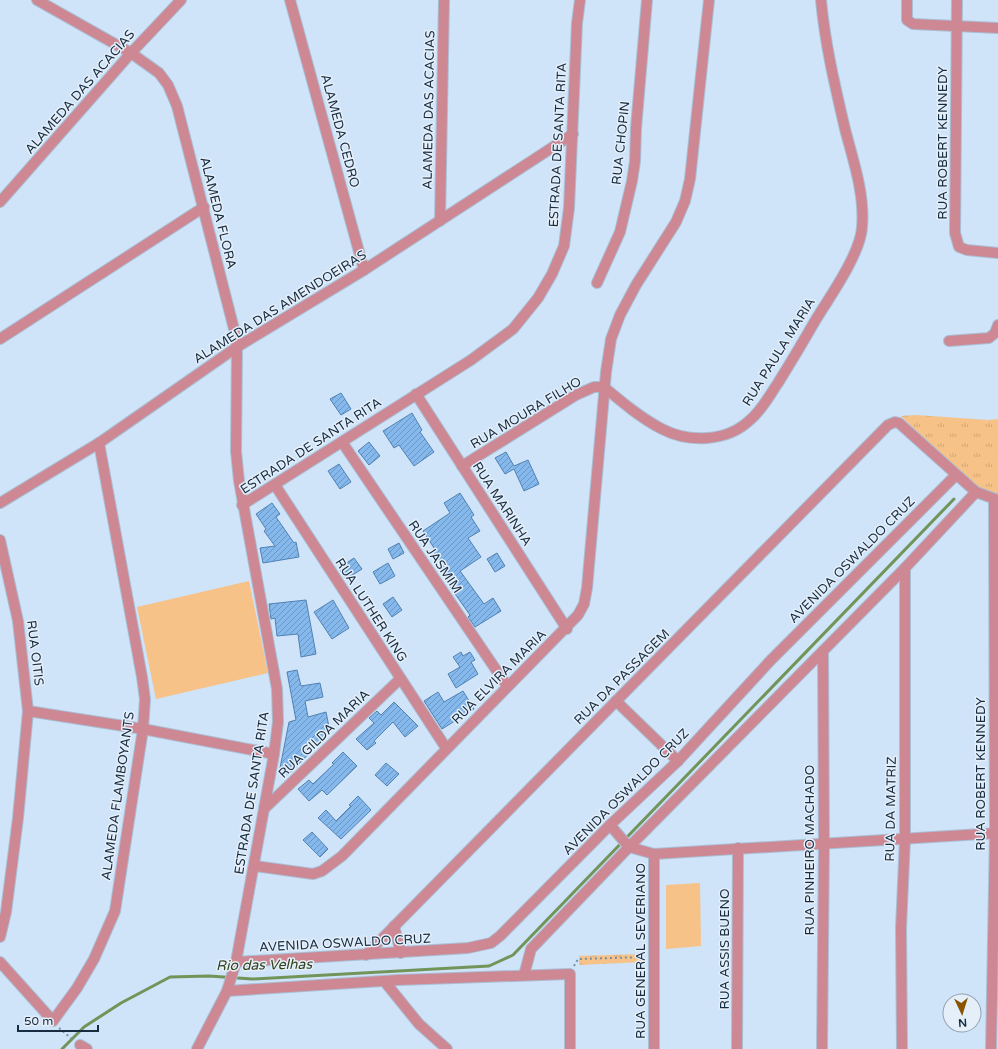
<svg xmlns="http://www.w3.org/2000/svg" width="998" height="1049" font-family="'Varela Round',sans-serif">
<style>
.park{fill:url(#park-tufts)}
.pitch{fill:#f6c287}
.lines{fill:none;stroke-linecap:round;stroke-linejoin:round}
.stream{stroke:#719558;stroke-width:3}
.building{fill:url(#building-hatch);stroke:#5182b3}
.minor-casing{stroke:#aabed4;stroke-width:12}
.path{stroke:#798ea3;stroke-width:2;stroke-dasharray:2 3;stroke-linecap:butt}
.minor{stroke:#ce8893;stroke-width:10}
.labels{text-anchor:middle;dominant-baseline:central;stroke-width:3;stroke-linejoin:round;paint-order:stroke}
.street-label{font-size:13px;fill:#172c40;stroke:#e5effa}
.water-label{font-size:14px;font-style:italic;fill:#2f411a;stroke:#e5effa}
</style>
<defs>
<pattern id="park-tufts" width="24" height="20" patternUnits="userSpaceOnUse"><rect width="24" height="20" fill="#f6c287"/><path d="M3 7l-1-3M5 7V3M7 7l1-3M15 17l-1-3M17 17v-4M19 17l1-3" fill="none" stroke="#d2a776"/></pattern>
<pattern id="building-hatch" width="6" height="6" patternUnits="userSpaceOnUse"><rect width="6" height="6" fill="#85b9ed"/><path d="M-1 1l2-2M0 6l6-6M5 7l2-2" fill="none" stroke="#6c97c1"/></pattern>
</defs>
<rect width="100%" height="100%" fill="#cfe3f9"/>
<g class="park">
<path d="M916,415L988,420L998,419V501L976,492L901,416Z"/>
<path d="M642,954L643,962L579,965V956Z"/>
</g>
<g class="pitch">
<path d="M249,581L268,673L156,699L137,607Z"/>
<path d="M700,883L701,946L666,949V885Z"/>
</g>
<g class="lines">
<path class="stream" d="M62,1049L84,1027L121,1003L170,977L209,976L252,979L489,966L513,955L954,499"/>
</g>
<g class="building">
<path d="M341,393L351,409L341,415L330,399Z"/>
<path d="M412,413L422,430L420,432L434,452L414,466L399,445L394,448L383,431Z"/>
<path d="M369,442L380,456L369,465L358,451Z"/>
<path d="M506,452L514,466L528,460L539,484L524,491L514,469L505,474L495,458Z"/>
<path d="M339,464L351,482L340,489L328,471Z"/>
<path d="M460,493L474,515L471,517L480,531L468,538L481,557L460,571L484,604L493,598L501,611L475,627L468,617L470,615L446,581L451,577L434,553L436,551L423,531L450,513L444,503Z"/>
<path d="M272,503L280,514L276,517L294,543L296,542L299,557L263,563L260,548L275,546L264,531L266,529L256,514Z"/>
<path d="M399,543L404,553L393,559L388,549Z"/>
<path d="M497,553L505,566L495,572L487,559Z"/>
<path d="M354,558L362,569L346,579L339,568Z"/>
<path d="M388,563L395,576L380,584L373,572Z"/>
<path d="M393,597L402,610L392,617L383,604Z"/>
<path d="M306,600L316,654L301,657L298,634L277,636L275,618L271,619L269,604Z"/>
<path d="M333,600L349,628L332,639L314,612Z"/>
<path d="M461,652L463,656L470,652L475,660L471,662L478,674L456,688L448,674L460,667L453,657Z"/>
<path d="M297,670L301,686L320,683L323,697L305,701L308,717L326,712L330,732L288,775L280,768L289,722L296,720L287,672Z"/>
<path d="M463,691L474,709L442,729L424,701L438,692L444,702Z"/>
<path d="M394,702L418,726L405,737L393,722L374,741L376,743L367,750L356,739L374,723L369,718L377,711L381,715Z"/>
<path d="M343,752L357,766L327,795L322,790L309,801L298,789L309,780L313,784L334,764L332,763Z"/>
<path d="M386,763L399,774L387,786L375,775Z"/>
<path d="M358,796L371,810L341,839L318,818L326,810L336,821L351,806L349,805Z"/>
<path d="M312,832L328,849L320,857L303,840Z"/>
</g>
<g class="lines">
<defs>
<g id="minor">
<path d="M37,0L131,53L159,73L168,85L177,106L234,329L237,347L236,451L239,481L277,689L278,722L274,754L236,962L227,991L197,1049"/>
<path d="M290,0L364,270"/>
<path d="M907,0V20L913,24L998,28"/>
<path d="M957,0L955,233L959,247L967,250L998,253"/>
<path d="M0,202L131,53L181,0"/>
<path d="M440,221L444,0"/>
<path d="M597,283L620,232L632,181L635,161L636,128L647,0"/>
<path d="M0,339L204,207"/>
<path d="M949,341L989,338L995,333L998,325"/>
<path d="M604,387C623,403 641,418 662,429C689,443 727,442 750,420C762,410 769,396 778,383C791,362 803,342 815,321C829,298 861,253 862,227C865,194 853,160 845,129C835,86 825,44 821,0"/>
<path d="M416,394L567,629"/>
<path d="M342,442L507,686"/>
<path d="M462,466L576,395L594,387H604"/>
<path d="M275,485L446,748"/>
<path d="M0,503L99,443L237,347L364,270L573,134"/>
<path d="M242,505L471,360L513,329L538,298L552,274L564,246L569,208L577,23L580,0"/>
<path d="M0,540L18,621L28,711L18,818L6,912L0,937"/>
<path d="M616,701L678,761"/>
<path d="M28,711L143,729L274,754"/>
<path d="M265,808L400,679"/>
<path d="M610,825L629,847L654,854L998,833"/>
<path d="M654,854V1049"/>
<path d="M255,866L313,874L322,871L342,856L578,615L584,604L587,588L606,372L611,339L620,315L636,285L676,222L685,201L690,179L709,0"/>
<path d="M394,926L401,953"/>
<path d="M366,955L888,425L895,422L899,423L976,492L998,500"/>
<path d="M0,962L53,1021L77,988L94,959L115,911L143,729L145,699L142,677L99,443"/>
<path d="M236,962L468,948L491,943L500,936L610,825L678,761L770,661L956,475"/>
<path d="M524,975L531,949L629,847L905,568L976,492"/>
<path d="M385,982L419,1024L447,1049"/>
<path d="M227,991L398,980L570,974V1049"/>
<path d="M80,1045L87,1049"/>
<path d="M737,1049L738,848"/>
<path d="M822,1049L824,845L823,651"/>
<path d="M902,1049L901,928L905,839V568"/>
<path d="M991,1049L995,833L994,499"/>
</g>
</defs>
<use href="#minor" class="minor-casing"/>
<g class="path">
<path d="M574,966L578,959L645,957"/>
<path d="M59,1028L72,1039"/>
</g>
<use href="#minor" class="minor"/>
</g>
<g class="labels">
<g class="street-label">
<text transform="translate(80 92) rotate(-49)">ALAMEDA DAS ACACIAS</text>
<text transform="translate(429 110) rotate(-89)">ALAMEDA DAS ACACIAS</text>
<text transform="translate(340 131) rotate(75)">ALAMEDA CEDRO</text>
<text transform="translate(621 143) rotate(-84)">RUA CHOPIN</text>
<text transform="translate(943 143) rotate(-90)">RUA ROBERT KENNEDY</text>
<text transform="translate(558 145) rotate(-87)">ESTRADA DE SANTA RITA</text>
<text transform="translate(218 213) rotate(76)">ALAMEDA FLORA</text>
<text transform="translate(280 307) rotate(-32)">ALAMEDA DAS AMENDOEIRAS</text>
<text transform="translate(779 352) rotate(-58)">RUA PAULA MARIA</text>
<text transform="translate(526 413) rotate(-31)">RUA MOURA FILHO</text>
<text transform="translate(311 446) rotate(-33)">ESTRADA DE SANTA RITA</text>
<text transform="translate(502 504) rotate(57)">RUA MARINHA</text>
<text transform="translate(435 557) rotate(56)">RUA JASMIM</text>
<text transform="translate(852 560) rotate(-45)">AVENIDA OSWALDO CRUZ</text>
<text transform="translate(371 610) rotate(57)">RUA LUTHER KING</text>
<text transform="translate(35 653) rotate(83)">RUA OITIS</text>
<text transform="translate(499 677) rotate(-45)">RUA ELVIRA MARIA</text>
<text transform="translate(622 677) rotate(-45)">RUA DA PASSAGEM</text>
<text transform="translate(324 734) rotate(-44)">RUA GILDA MARIA</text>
<text transform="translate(981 774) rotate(-90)">RUA ROBERT KENNEDY</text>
<text transform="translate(626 792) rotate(-45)">AVENIDA OSWALDO CRUZ</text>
<text transform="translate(252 793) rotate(-81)">ESTRADA DE SANTA RITA</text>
<text transform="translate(118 796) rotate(-82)">ALAMEDA FLAMBOYANTS</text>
<text transform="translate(891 809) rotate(-89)">RUA DA MATRIZ</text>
<text transform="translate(810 850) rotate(-90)">RUA PINHEIRO MACHADO</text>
<text transform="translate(345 943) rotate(-3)">AVENIDA OSWALDO CRUZ</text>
<text transform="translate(725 949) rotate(-90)">RUA ASSIS BUENO</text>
<text transform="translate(641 951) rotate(-90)">RUA GENERAL SEVERIANO</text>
</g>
<g class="water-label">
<text transform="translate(264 965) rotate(-1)">Rio das Velhas</text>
</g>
</g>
<g transform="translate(962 1013) rotate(176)"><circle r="19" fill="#e5effa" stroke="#93a1b0"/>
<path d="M0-3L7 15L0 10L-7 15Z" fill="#895501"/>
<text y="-6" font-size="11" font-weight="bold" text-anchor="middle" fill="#172c40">N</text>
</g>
<path d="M18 1025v6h80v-6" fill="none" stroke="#172c40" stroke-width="2"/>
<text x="24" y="1025" font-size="12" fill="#172c40" stroke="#e5effa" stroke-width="3" paint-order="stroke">50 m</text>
</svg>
